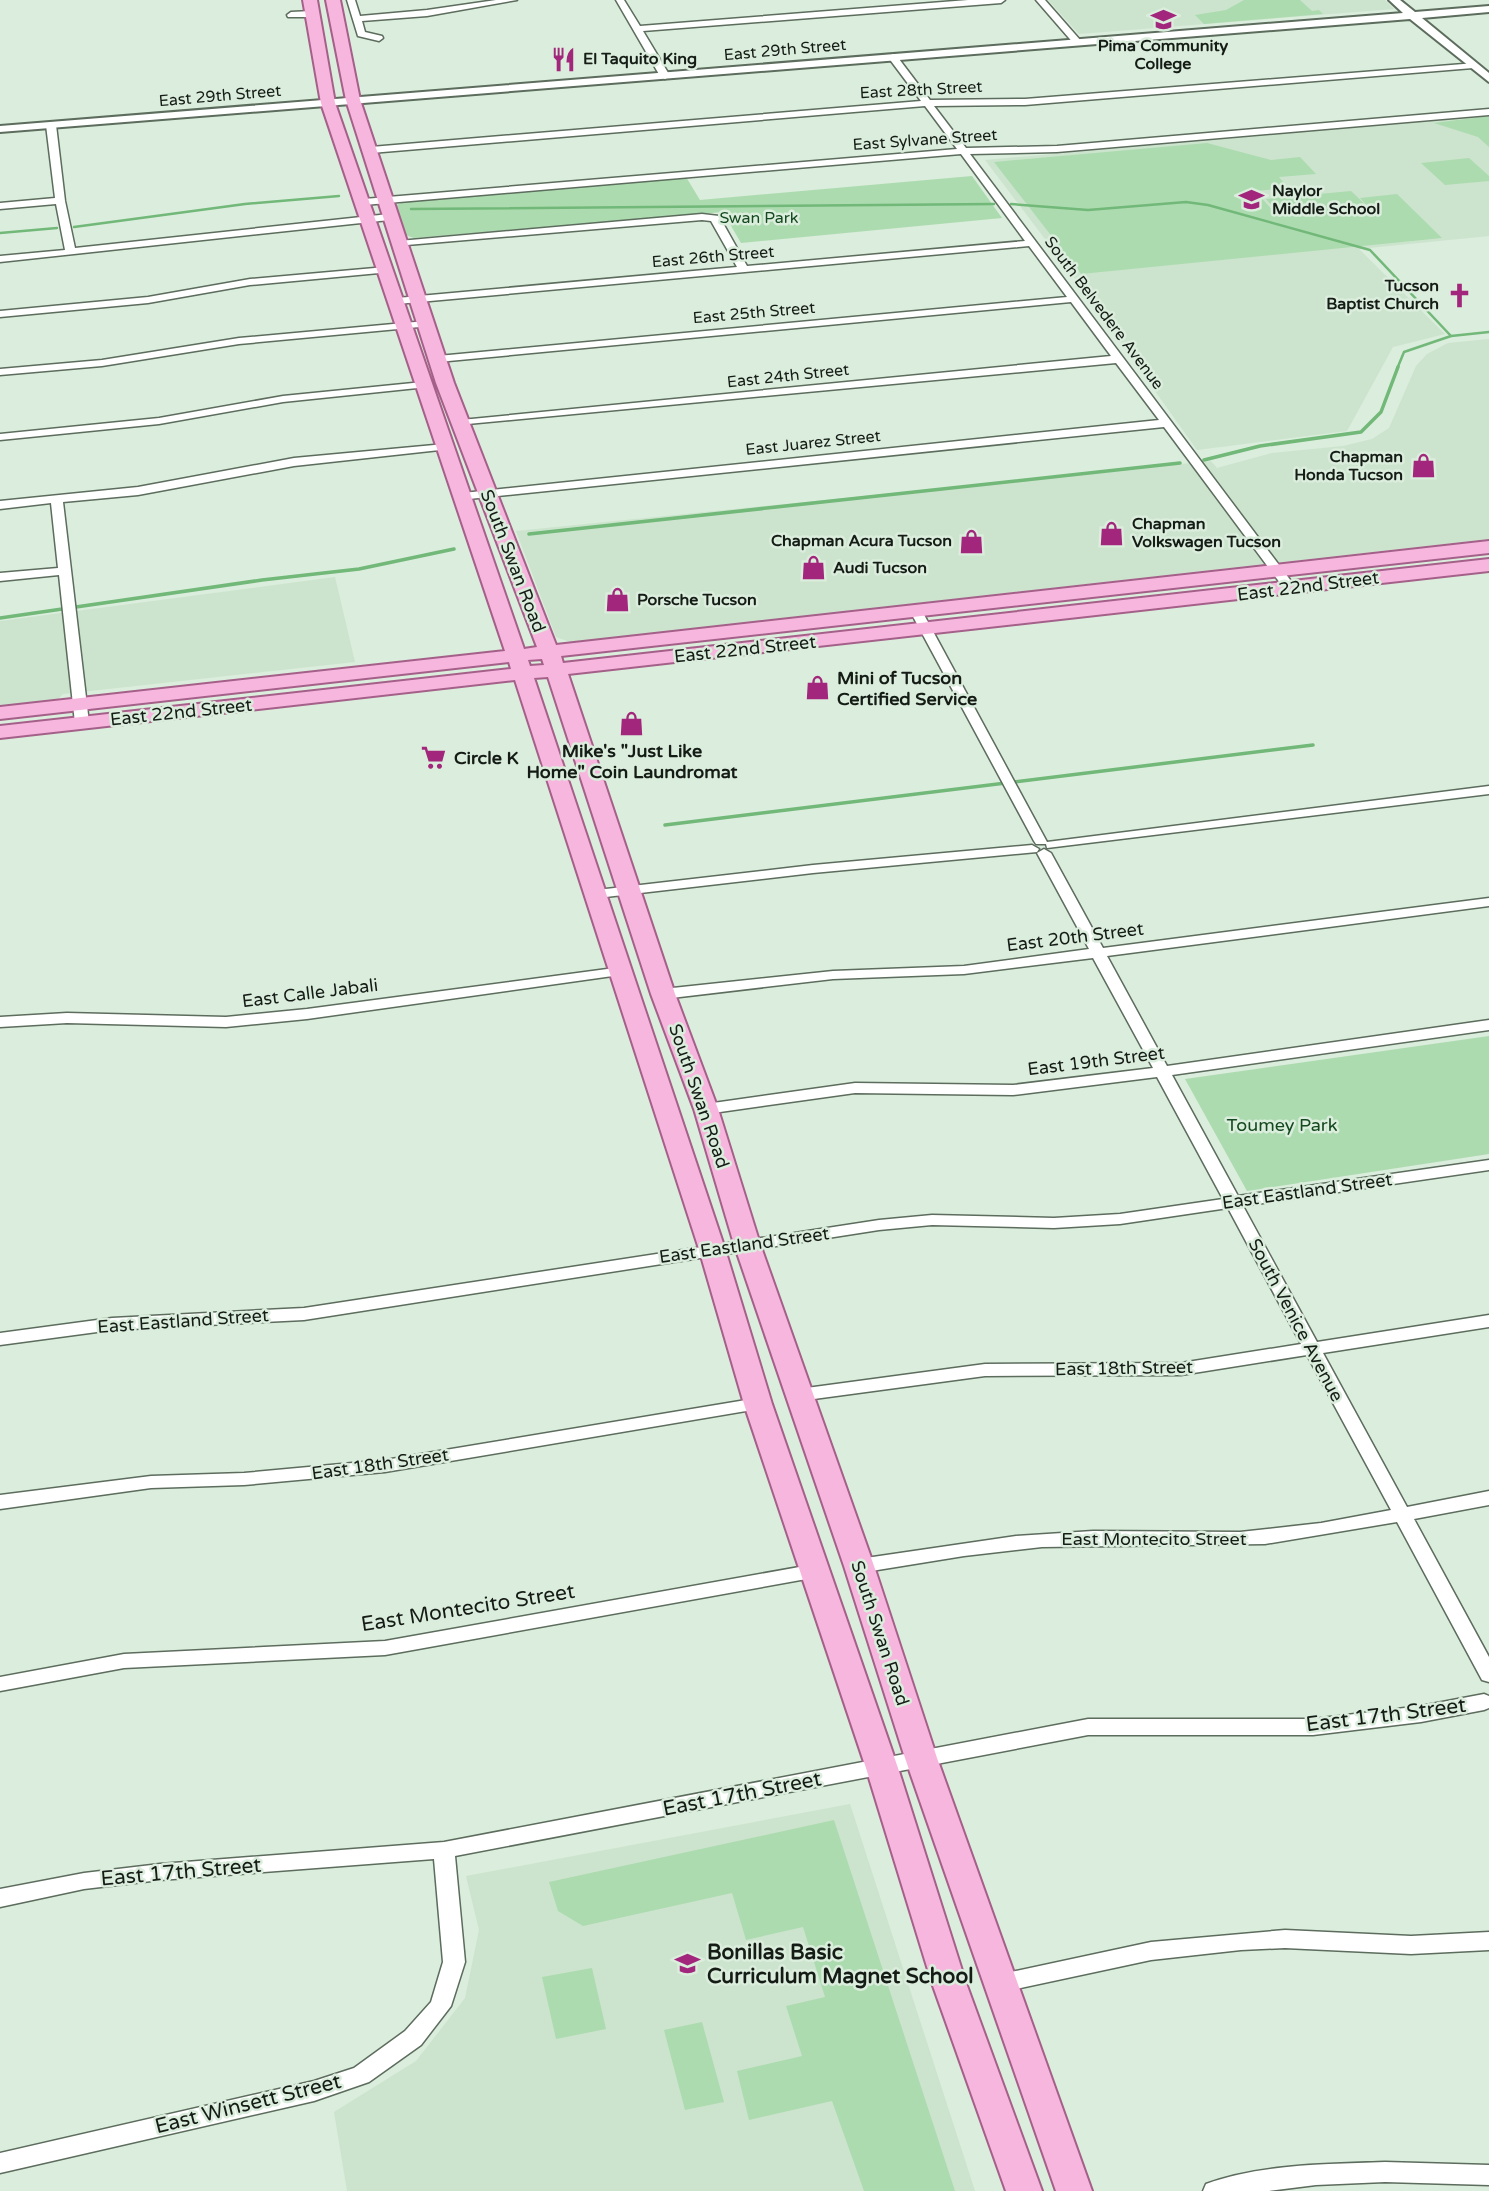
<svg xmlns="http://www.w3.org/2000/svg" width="1489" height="2191" font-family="'Varela Round',sans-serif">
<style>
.built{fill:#cce4cd}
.green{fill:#acdbaf}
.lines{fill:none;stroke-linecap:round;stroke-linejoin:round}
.stream-far1{stroke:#71b879;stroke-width:2.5}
.stream{stroke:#71b879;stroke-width:3.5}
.minor-casing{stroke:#5c6c5d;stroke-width:3}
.tertiary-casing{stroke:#5c6c5d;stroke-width:4}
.primary-casing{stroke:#a46089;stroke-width:4}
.minor{fill:#fff;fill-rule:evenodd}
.tertiary{fill:#fff;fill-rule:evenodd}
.primary{fill:#f7b6dd;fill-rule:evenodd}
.labels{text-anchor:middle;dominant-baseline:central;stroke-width:5;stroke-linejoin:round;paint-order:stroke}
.far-poi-label{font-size:16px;font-weight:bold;fill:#151c16;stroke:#dbeddc;text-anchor:start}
.far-street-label{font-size:16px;fill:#151c16;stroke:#dbeddc}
.far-park-label{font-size:16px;fill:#14481e;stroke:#dbeddc}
.street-label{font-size:18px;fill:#151c16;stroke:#dbeddc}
.poi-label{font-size:18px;font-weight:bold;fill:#151c16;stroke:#dbeddc;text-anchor:start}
.park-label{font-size:18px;fill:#14481e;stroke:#dbeddc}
.near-street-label{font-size:21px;fill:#151c16;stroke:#dbeddc}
.near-poi-label{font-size:21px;font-weight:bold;fill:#151c16;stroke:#dbeddc;text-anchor:start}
</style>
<rect width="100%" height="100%" fill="#dbeddc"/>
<g class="built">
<path d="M1048,0H1385L1394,9L1079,34Z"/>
<path d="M1489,116V236L1359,249L1445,334L1393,347L1347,431L1197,450L1073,276L985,160Z"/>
<path d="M1489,339V539L570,642L556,637L516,531L1211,461L1217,468L1272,453L1343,446L1372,439L1389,428L1416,366L1427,354L1448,343Z"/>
<path d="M335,577L355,662L63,694L57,700L0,707V621Z"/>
<path d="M850,1804L975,2191H347L334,2112L416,2061L465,1998L479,1930L466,1876Z"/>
</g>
<g class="green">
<path d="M1244,0H1300L1312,11L1319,10L1323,14L1204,24L1195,15L1226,10Z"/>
<path d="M1489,116V147L1478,137L1434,123Z"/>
<path d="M1207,143L1271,160L1300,157L1316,174L1279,177L1288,188L1255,191L1279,217L1281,216L1266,199L1351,191L1369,208L1360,198L1397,194L1442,238L1081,274L994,162Z"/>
<path d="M1469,158L1489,176V181L1445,185L1421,163Z"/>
<path d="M972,176L1002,218L741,243L723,212L414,238L405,235L394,206L406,201L686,177L700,200Z"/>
<path d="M1489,1036V1154L1247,1191L1185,1079Z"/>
<path d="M834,1820L955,2191H864L832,2101L749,2120L737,2071L802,2056L786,2006L825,1997L803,1927L746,1940L732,1893L583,1926L558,1911L549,1882Z"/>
<path d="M592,1968L606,2029L556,2039L542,1977Z"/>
<path d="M702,2022L724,2102L685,2110L664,2030Z"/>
</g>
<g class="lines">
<g class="stream-far1">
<path d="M1011,204L1088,210L1186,202L1208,205L1370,250L1451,336L1489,332"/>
<path d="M411,209L994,204"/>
<path d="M74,227L245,204L339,196"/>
<path d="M0,233L57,228"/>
<path d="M1397,369L1404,352L1451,336"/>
</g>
<g class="stream">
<path d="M1204,460L1260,446L1361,432L1381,412L1398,367"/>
<path d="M529,534L1180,463"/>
<path d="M0,618L262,580L359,569L454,549"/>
<path d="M665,825L1313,745"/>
</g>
<defs>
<g id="minor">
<path d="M347,0H355L360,16L427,10L496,0H517L427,16L362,21L365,32L382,36L383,38L379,41L358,36Z"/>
<path d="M616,0H624L640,26L968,0H1005L1001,3L643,31L670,76L665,79L660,76Z"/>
<path d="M1036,0H1045L1081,41V45H1075Z"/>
<path d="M291,12L312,11L316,14L312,17H288L287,15Z"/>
<path d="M893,54L896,55L930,100L1025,99L1476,63L1478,65L1473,68L1025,105L934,106L966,148L1057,146L1489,109V115L1057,152L970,154L1294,585V591H1286L1164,427L459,500L457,497L463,493L1159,420L1116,363L457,425L455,423L461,420L1111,356L1071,302L438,362L432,359L438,356L1067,297L1029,246L397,304L392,301L397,298L737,267L711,221L702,220L395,246V242L399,241L702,214L719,216L747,266L1025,241L961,154L364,205L359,202L364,199L957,149L925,106L371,153L366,150L371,147L921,101L888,57Z"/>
<path d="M51,122L56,125L65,201L75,248L389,214L394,217L389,220L0,262V256L65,250L56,204L0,209V203L55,198L46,125Z"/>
<path d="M386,267L391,270L390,272L250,285L148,303L0,317V311L148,297L250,279Z"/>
<path d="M426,321L430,322V326L239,344L102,366L0,375V369L102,360L239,338Z"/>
<path d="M423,382L429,385L427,387L283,402L159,424L0,440V434L159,418L283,396Z"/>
<path d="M445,444L449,445V449L294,466L138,495L63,502L89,723L87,726H77L75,723L59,575L0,581V573L58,568L51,503L0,509V501L138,487L294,458Z"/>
<path d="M916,607L922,611L1047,842L1489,786V794L1047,848L1046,844H1036L1034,841L910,611Z"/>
<path d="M1032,845L1039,849L1037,852L813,873L597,898L590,894L597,890L813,865Z"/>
<path d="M1044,849L1051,853L1103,948L1489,898V906L1107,956L1167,1066L1489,1020V1030L1172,1075L1238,1196L1489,1160V1170L1243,1206L1317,1342L1489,1315V1327L1323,1353L1407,1507L1489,1491V1505L1414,1519L1489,1657V1682L1482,1680L1397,1522L1265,1544L1042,1547L964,1556L859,1573L852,1571L850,1566L852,1561L859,1559L1016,1536L1093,1531L1240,1532L1321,1523L1391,1510L1307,1355L1181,1375L985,1376L799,1401L793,1399L790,1395L793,1391L799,1389L985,1364L1181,1363L1301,1344L1228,1208L1120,1224L1054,1228L932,1225L879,1230L304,1320L112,1330L0,1345V1333L112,1318L304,1308L879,1220L932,1215L1054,1218L1120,1214L1223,1199L1157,1077L1013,1095L855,1093L706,1114L698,1109L706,1104L855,1083L1013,1085L1153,1068L1093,958L964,974L833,979L663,999L655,994L663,989L833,971L964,966L1089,949L1037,853Z"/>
<path d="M622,967L627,968L629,971L627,974L307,1019L226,1027L67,1023L0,1027V1017L67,1013L226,1017L307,1009Z"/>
<path d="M758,1398L764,1400L767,1404L764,1408L385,1472L244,1485L151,1488L0,1509V1495L151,1476L244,1473L385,1460Z"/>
<path d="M816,1564L823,1566L825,1571L823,1576L385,1655L124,1668L0,1691V1677L124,1654L385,1641Z"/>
<path d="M1484,1694L1489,1696V1708L1484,1710L1421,1722L1313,1735H1088L455,1856L465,1962L451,2006L421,2045L369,2082L314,2101L0,2173V2153L314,2081L354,2068L405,2031L431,2002L443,1962L434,1859L160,1880L84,1889L0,1907V1889L84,1873L160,1864L444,1842L1088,1719H1313L1421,1706Z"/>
<path d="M1285,1930L1411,1936L1489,1932V1950L1411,1954L1285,1948L1241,1950L1151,1960L1002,1992L994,1989L991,1983L994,1977L1002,1974L1151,1942Z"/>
<path d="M1385,2162L1489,2165V2185L1385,2182L1316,2185L1269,2191H1203L1206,2184C1259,2164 1329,2164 1385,2162Z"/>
</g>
<path id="tertiary" d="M1389,0H1400L1415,12L1489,6V12L1422,18L1489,73V82L1410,19L0,132V126L1403,13Z"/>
<path id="primary" d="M303,0H317L335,103L524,649L537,647L436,383L346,100L326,0H340L360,100L454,383L556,645L1489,541V553L561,656L563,663L1489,559V571L568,674L675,994L718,1109L760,1244L874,1566L937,1758L1092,2191H1056L905,1758L844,1566L734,1244L694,1109L651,994L548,677L534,678L725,1249L772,1404L898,1768L966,1983L1042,2191H1006L932,1983L866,1768L744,1404L699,1249L515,680L0,738V726L511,669L509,662L0,719V707L505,651L321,103ZM542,659L544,665L530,666L528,660Z"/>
</defs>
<use href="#minor" class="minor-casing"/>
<use href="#tertiary" class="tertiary-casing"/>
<use href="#primary" class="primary-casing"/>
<use href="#minor" class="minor"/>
<use href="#tertiary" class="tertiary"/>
<use href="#primary" class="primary"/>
</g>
<defs>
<symbol id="university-bare" viewBox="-9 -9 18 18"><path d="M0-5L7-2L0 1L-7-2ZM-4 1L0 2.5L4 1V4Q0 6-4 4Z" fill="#a2267b" stroke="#dbeddc" stroke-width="2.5" paint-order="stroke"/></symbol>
<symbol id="restaurant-bare" viewBox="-9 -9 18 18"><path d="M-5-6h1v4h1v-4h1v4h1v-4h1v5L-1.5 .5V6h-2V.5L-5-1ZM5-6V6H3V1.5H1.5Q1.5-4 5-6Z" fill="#a2267b" stroke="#dbeddc" stroke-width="2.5" paint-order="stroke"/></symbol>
<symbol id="school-bare" viewBox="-9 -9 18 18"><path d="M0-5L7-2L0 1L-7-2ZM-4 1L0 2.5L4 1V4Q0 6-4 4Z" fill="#a2267b" stroke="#dbeddc" stroke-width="2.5" paint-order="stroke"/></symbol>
<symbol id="church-bare" viewBox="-9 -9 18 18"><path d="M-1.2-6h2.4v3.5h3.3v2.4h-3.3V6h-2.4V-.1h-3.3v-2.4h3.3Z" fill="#a2267b" stroke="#dbeddc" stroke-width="2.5" paint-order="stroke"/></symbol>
<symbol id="shop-bare" viewBox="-9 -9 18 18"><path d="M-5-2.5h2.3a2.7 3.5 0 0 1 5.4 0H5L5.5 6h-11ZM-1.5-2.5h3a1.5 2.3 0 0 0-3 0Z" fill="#a2267b" stroke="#dbeddc" stroke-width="2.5" paint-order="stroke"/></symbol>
<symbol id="supermarket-bare" viewBox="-9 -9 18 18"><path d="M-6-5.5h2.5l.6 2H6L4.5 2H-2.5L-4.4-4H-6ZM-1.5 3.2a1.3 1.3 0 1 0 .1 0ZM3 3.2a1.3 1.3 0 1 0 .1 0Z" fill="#a2267b" stroke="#dbeddc" stroke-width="2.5" paint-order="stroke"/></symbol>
</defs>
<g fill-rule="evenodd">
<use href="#university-bare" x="1146" y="2" width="35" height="35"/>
<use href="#restaurant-bare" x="546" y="42" width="35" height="35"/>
<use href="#school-bare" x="1234" y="182" width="35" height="35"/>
<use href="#church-bare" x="1442" y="278" width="35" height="35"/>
<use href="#shop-bare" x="1406" y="448" width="35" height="35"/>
<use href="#shop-bare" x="1094" y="516" width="35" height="35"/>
<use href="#shop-bare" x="954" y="524" width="35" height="35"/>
<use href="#shop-bare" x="796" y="550" width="35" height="35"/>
<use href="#shop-bare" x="600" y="582" width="35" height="35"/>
<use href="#shop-bare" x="800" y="670" width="35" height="35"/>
<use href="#shop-bare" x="614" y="706" width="35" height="35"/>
<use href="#supermarket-bare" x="416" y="740" width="35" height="35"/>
<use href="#school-bare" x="670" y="1946" width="35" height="35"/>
</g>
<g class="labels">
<g class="far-poi-label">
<text x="1163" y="46" text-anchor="middle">Pima Community<tspan x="1163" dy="18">College</tspan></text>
<text x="583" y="59">El Taquito King</text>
<text x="1272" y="191">Naylor<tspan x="1272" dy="18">Middle School</tspan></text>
<text x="1439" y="286" text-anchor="end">Tucson<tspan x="1439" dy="18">Baptist Church</tspan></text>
<text x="1403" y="457" text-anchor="end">Chapman<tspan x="1403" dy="18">Honda Tucson</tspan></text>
<text x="1132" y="524">Chapman<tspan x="1132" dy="18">Volkswagen Tucson</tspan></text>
<text x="952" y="541" text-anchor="end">Chapman Acura Tucson</text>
<text x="833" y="568">Audi Tucson</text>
<text x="637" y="600">Porsche Tucson</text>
</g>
<g class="far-street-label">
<text transform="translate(785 50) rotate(-5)">East 29th Street</text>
<text transform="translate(921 90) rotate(-3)">East 28th Street</text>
<text transform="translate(220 96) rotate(-5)">East 29th Street</text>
<text transform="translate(925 140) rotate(-4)">East Sylvane Street</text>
<text transform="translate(713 257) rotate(-5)">East 26th Street</text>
<text transform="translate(754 313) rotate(-5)">East 25th Street</text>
<text transform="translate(1104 313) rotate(53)">South Belvedere Avenue</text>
<text transform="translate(788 376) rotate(-6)">East 24th Street</text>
<text transform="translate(813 443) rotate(-6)">East Juarez Street</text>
</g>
<g class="far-park-label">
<text x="759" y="218">Swan Park</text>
</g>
<g class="street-label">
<text transform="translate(513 561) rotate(69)">South Swan Road</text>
<text transform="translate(1308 586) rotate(-7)">East 22nd Street</text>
<text transform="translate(745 649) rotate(-6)">East 22nd Street</text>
<text transform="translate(181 712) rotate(-6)">East 22nd Street</text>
<text transform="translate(1075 937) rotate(-7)">East 20th Street</text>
<text transform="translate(310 993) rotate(-7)">East Calle Jabali</text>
<text transform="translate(1096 1061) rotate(-7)">East 19th Street</text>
<text transform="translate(699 1096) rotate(71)">South Swan Road</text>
<text transform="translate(1307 1191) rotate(-8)">East Eastland Street</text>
<text transform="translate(744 1245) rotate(-8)">East Eastland Street</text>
<text transform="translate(1296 1320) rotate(62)">South Venice Avenue</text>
<text transform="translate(183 1321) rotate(-4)">East Eastland Street</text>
<text transform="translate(1124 1368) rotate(-1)">East 18th Street</text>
<text transform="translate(380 1464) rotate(-8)">East 18th Street</text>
<text x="1154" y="1539">East Montecito Street</text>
<text transform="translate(880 1633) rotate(72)">South Swan Road</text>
</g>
<g class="poi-label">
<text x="837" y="678">Mini of Tucson<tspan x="837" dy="21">Certified Service</tspan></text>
<text x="632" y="751" text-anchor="middle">Mike's "Just Like<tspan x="632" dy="21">Home" Coin Laundromat</tspan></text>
<text x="454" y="758">Circle K</text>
</g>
<g class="park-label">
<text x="1282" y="1125">Toumey Park</text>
</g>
<g class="near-street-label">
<text transform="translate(468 1608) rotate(-9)">East Montecito Street</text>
<text transform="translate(1386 1715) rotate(-7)">East 17th Street</text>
<text transform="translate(742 1794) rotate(-11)">East 17th Street</text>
<text transform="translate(181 1872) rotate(-5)">East 17th Street</text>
<text transform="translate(248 2104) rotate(-14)">East Winsett Street</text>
</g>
<g class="near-poi-label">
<text x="707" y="1952">Bonillas Basic<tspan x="707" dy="24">Curriculum Magnet School</tspan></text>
</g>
</g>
</svg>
